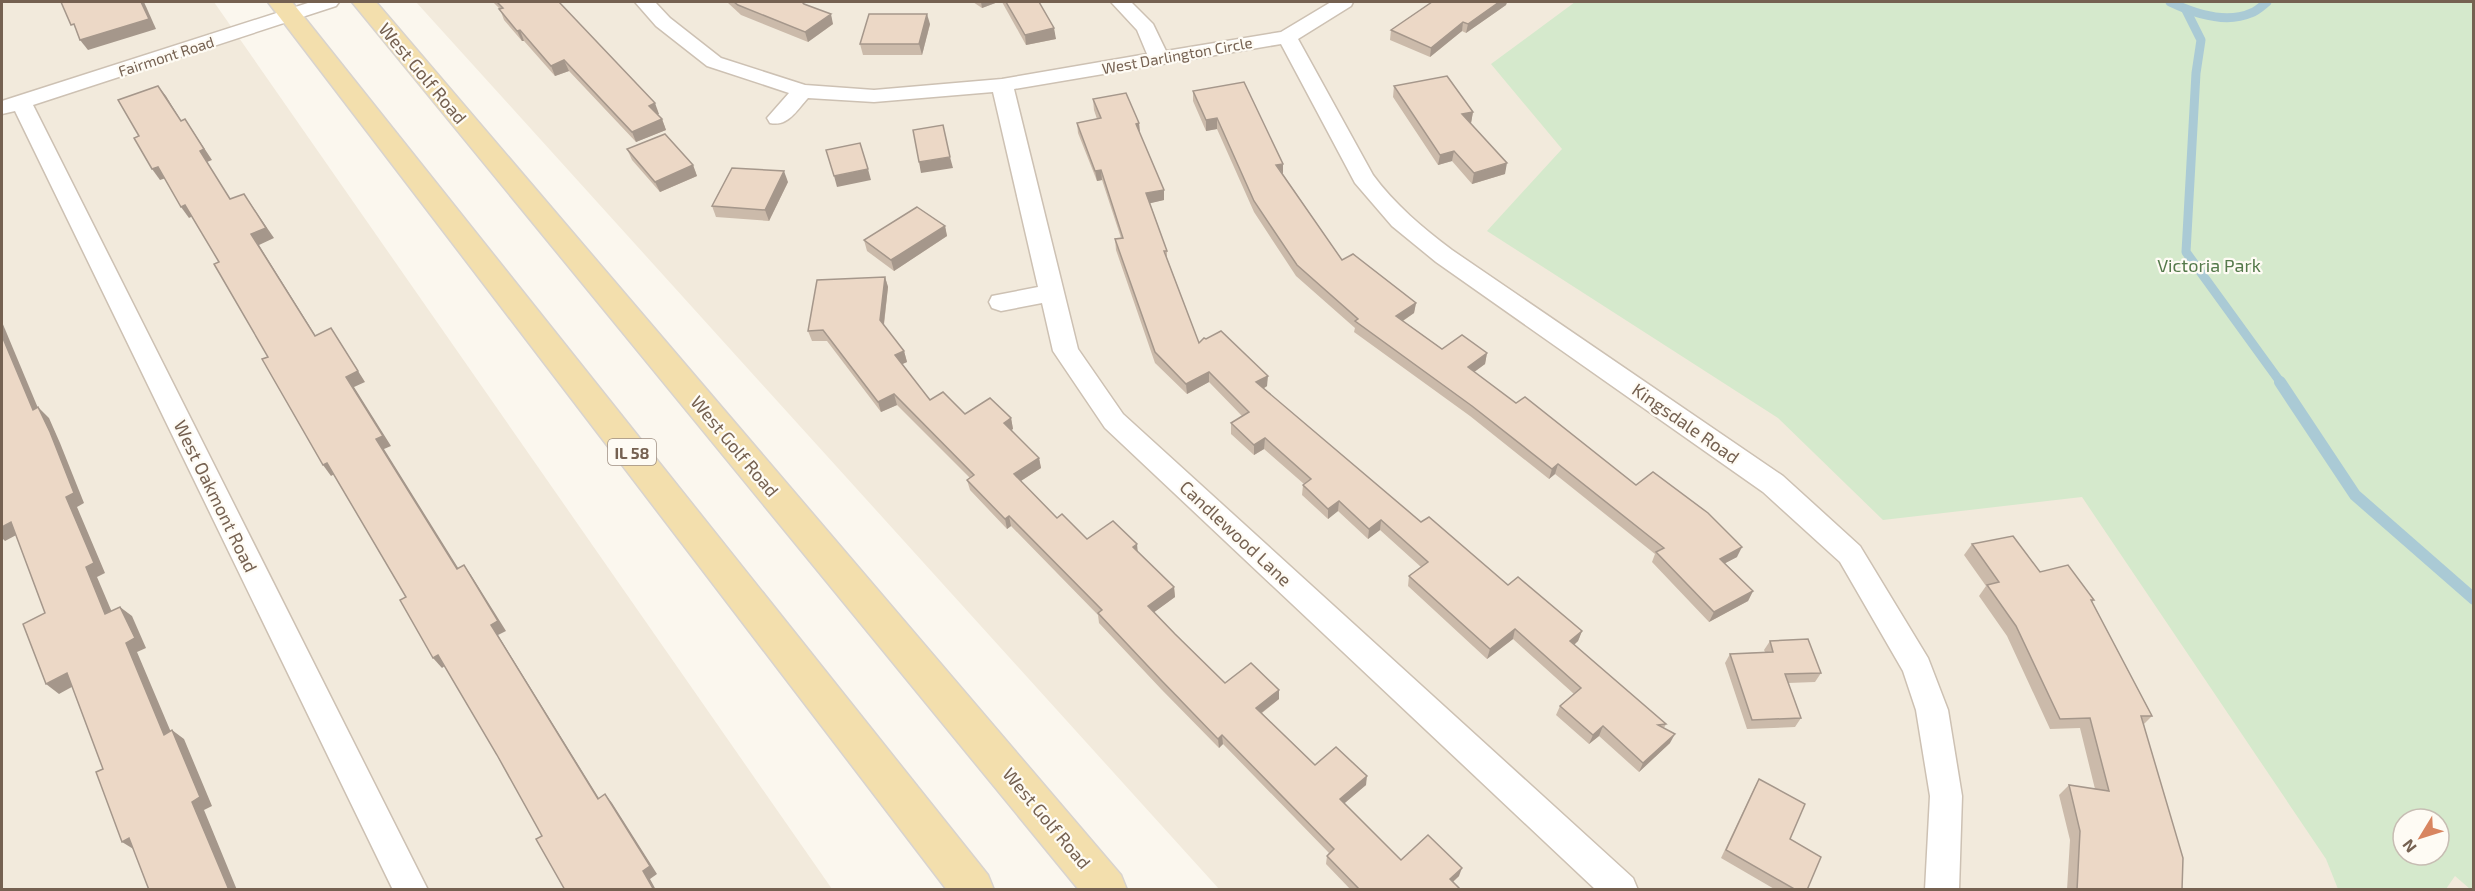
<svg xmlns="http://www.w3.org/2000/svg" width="2475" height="891" font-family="'Exo 2',sans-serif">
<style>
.residential{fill:#f2eadc;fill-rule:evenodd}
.green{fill:#d5e9cc;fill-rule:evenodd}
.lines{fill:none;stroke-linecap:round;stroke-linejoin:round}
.stream-far1{stroke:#aacad5;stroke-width:9}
.stream{stroke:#aacad5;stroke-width:12}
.minor-casing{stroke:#cdc1b3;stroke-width:3}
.primary-casing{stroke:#d8d3ce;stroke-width:3}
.minor{fill:#fff;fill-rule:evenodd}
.primary{fill:#f3dfad;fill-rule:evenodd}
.wall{fill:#cbbaaa}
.shaded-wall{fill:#a5978b}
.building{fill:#ecd8c6;stroke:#a5978b;stroke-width:1.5}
.labels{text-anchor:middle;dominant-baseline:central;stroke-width:4.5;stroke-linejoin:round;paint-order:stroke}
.far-street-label{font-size:15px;fill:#756151;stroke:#fefbf4}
.shield{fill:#fefbf4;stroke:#9e8f82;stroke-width:1.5}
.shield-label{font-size:16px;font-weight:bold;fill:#756151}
.street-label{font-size:18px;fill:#756151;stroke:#fefbf4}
.park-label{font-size:18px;fill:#54794a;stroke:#fefbf4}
</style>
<rect width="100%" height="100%" fill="#fbf7ee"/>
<g class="residential">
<path d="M2,2H214L832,889L2,890Z"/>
<path d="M416,2H2473V889H1219ZM2403,819H2439V855H2403Z"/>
</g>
<path class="green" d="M1575,2H2473V889H2470L2455,876L2446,889H2338L2326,859L2082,497L1883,520L1778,418L1487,231L1562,149L1491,64ZM2403,819H2439V855H2403Z"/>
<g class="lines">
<g class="stream-far1">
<path d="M2170,2C2193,13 2226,24 2251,13C2257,11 2262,6 2267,2"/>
<path d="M2186,10L2201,40L2196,73L2186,252L2281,383"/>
</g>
<path class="stream" d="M2280,382L2355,495L2474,599"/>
<defs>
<g id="minor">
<path d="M311,2H339L336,6L33,105L428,890H393L15,111L2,114V101Z"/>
<path d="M635,2H655L670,18L721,58L805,85L874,90L1002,79L1147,54L1137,30L1111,2H1131L1153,24L1166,51L1281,32L1331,2H1353L1351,6L1298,39L1373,175C1395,205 1423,228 1452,250L1783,476L1860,546L1928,658L1948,710L1962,796L1959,890H1925L1930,796L1916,710L1903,671L1840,562L1763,492L1436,262L1392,226L1355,183L1281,44L1014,89L1078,349L1123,414L1633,878L1638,890H1596L1105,428L1053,351L1042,303L1001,311L992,308L989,302L992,296L1038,287L993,92L874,102L808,98C797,110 788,127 770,123L767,118L789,93L707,66L656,26Z"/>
</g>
<g id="primary">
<path d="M268,2H292L988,875L994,890H947Z"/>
<path d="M352,2H376L1121,875L1127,890H1079Z"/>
</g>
</defs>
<use href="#minor" class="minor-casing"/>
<use href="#primary" class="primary-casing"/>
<use href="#minor" class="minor"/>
<use href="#primary" class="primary"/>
</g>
<g class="wall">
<path d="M493,2H559L659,114L657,115L662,119L666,130L636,142L569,71L555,76L524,41H522L504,20L500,9Z"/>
<path d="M727,2H802L833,24L808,42L741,15Z"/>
<path d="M973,2H998L982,8Z"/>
<path d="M1002,2H1039L1056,39L1026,45Z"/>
<path d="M1432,2H1507L1506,5L1466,33L1462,31L1430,57L1390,40L1391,30Z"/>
<path d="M930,24L922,55H863L860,44Z"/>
<path d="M1394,86L1473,112L1471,123H1470L1505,174L1472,184L1452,161L1438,165L1393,97Z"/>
<path d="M1193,91L1283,174L1342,260L1416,303L1414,313L1403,321L1442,349L1487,353L1485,364L1474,372L1516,403L1636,485L1737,557L1725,563L1753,591L1748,601L1709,622L1652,562L1655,554L1555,474L1549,479L1470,416L1354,332L1355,328L1296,276L1254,212L1217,129L1206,131L1193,101Z"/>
<path d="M1093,99L1139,123L1140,134L1164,190V200L1150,203L1167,251V258L1199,343L1267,386L1263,389L1421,522L1508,585L1582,631L1578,641L1574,645L1666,724L1664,728L1670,743L1639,772L1599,736L1589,744L1556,715L1560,706L1574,694L1513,639L1487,659L1408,586L1409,576L1421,567L1380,530L1368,539L1338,511L1328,519L1302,495L1303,485L1304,484L1264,449L1254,455L1231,434V423L1242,416L1209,382L1187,394L1155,363L1116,250L1115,239L1121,238L1102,180L1097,181L1078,133L1077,123L1097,119L1094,110Z"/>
<path d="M627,149L693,165L697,176L660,192L632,160Z"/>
<path d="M788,182L769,221L716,217L712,206Z"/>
<path d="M945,226L947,236L894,271L867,251L864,240Z"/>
<path d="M885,277L888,287L884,325L904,351L907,362L902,364L930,400L965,414L1011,418L1013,429L1011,430L1039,458L1041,468L1021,481L1057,518L1087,539L1138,552L1174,587L1175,597L1154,612L1175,634L1225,683L1279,699L1262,713L1315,765L1366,785L1344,803L1401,860L1459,876L1453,882L1461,890H1351L1326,864L1327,856L1329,853L1223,744L1219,748L1162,690L1099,623L1098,615L1011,526L1007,529L970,490L967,480L970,478L897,405L881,412L827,341H812L808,331Z"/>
<path d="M1972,544L2040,572L2094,600L2092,602L2152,716L2144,724L2182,890H2067L2070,840L2059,795L2069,785L2095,789L2080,728L2050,729L2007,636L1979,596L1986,586L1964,555Z"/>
<path d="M1770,641L1821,673L1815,682L1788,683L1801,718L1795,727L1747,729L1725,663L1730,654L1765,652L1764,650Z"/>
<path d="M1759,779L1790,839L1807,890H1776L1721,858L1754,788Z"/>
</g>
<g class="shaded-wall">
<path d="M141,2H144L156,29L88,50L80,40Z"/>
<path d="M981,2H998L982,8Z"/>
<path d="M1499,2H1507L1506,5L1466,33L1468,24Z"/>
<path d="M831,14L833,24L808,42L805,32Z"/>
<path d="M927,14L930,24L922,55L919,44Z"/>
<path d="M1463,22L1462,31L1430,57L1431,48Z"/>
<path d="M1054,28L1056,39L1026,45L1025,35Z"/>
<path d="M520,30L524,41H522L517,31Z"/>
<path d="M564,60L569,71L555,76L551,66Z"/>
<path d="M158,86L166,96L188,132L181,121Z"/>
<path d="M655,103L659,114L653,116L649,106Z"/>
<path d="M1473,112L1471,123L1461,125L1462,114Z"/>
<path d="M1217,118V129L1206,131V120Z"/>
<path d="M185,119L212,160L207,162L238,210L200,151Z"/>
<path d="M662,119L666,130L636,142L632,132Z"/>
<path d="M1139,123L1140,134L1136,124Z"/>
<path d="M1454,151L1452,161L1438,165L1440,155Z"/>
<path d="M950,157L953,168L921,173L919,162Z"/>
<path d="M1507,163L1505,174L1472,184L1474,173Z"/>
<path d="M1283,164V174L1276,165Z"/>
<path d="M693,165L697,176L660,192L655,182Z"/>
<path d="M158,167L166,178L160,180L152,169Z"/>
<path d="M868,169L871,180L837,187L834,176Z"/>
<path d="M1101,170L1102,180L1097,181L1095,171Z"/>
<path d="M784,171L788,182L769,221L765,210Z"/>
<path d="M1164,190V200L1147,204L1146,193Z"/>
<path d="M244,194L274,238L259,245L322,346L315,336L251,234Z"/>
<path d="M185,205L193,216L189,218L181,207Z"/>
<path d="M945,226L947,236L894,271L891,260Z"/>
<path d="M885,277L888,287L883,331L880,320Z"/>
<path d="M1416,303L1414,313L1395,326L1396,316Z"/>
<path d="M2,322L43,420L33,410L2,336Z"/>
<path d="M331,328L365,382L354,387L391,446L384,449L465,579L457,569L376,439L346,377Z"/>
<path d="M904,351L907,362L898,366L895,355Z"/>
<path d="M1487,353L1485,364L1466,378L1468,367Z"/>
<path d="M1209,372V382L1187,394L1186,384Z"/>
<path d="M1268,376L1267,386L1256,393V382Z"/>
<path d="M894,394L897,405L881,412L878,402Z"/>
<path d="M38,407L49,418L60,443L84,503L77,507L105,573L97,577L117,624L105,614L86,567L66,497Z"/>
<path d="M1011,418L1013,429L1006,433L1004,423Z"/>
<path d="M1265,438L1264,449L1254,455V445Z"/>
<path d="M1039,458L1041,468L1016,484L1014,474Z"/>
<path d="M327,463L336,473L331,476L323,465Z"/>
<path d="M1558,464L1555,474L1549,479L1552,469Z"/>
<path d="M1339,501L1338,511L1328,519V509Z"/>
<path d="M1009,516L1011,526L1007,529L1005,519Z"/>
<path d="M1381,520L1380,530L1368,539L1369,529Z"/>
<path d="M11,522L22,532L5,541L2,538V527Z"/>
<path d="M1137,544L1138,554L1133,547Z"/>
<path d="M1742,547L1737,557L1716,568L1720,559Z"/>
<path d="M464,565L471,575L506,631L498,635L605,808L598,799L491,625Z"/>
<path d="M1174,587L1175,597L1149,616L1148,606Z"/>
<path d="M1753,591L1748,601L1709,622L1714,612Z"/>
<path d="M120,607L132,616L146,648L137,652L176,744L164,735L126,643Z"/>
<path d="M1515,629L1513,639L1487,659L1490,649Z"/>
<path d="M1582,631L1578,641L1567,651L1570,641Z"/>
<path d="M438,655L446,665L442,668L433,658Z"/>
<path d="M67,673L79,683L59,694L46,684Z"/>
<path d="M1279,690V699L1256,717V708Z"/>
<path d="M1603,726L1599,736L1589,744L1593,735Z"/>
<path d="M172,730L184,739L212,806L204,810L237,890H229L192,802Z"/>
<path d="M1675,734L1670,743L1639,772L1643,763Z"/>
<path d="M1222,735L1223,744L1219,748L1218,739Z"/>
<path d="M1367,776L1366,785L1339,808L1340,799Z"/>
<path d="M605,794L612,803L657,874L650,879L656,890H654L643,871Z"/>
<path d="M129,838L135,850L122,842Z"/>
<path d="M1462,868L1459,876L1447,887L1450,879Z"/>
</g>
<g class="building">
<path d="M61,2H141L149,19L80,40L74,24L71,25Z"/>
<path d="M497,2H559L655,103L649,106L662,119L632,132L564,60L551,66L520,30L517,31L499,9L503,8Z"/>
<path d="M734,2H802L804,4L831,14L805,32L738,5Z"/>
<path d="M1006,2H1039L1054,28L1025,35Z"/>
<path d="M1432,2H1499L1468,24L1463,22L1431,48L1391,30Z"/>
<path d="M869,14H927L919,44H860Z"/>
<path d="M1447,76L1473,112L1462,114L1507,163L1474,173L1454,151L1440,155L1394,86Z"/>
<path d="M1244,82L1283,164L1276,165L1342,260L1353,254L1416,303L1396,316L1442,349L1462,335L1487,353L1468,367L1516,403L1525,397L1636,485L1653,472L1708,513L1742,547L1720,559L1753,591L1714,612L1656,552L1664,548L1558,464L1552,469L1472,406L1355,321L1358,319L1297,265L1254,201L1217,118L1206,120L1193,91Z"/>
<path d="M158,86L181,121L185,119L204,149L200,151L230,199L244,194L266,228L251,234L315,336L331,328L358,371L346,377L383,436L376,439L457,569L464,565L498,621L491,625L598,799L605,794L650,866L643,871L654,890H565L536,839L542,836L497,755L438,655L433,658L400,600L406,597L327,463L323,465L262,359L268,357L214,264L219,262L185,205L181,207L158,167L152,169L134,138L139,136L118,100Z"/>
<path d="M1126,93L1139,123L1136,124L1164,190L1146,193L1167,251H1164L1199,343L1204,338L1206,339L1221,331L1268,376L1256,382L1421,522L1429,517L1508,585L1518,577L1582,631L1570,641L1666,724L1658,725L1675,734L1643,763L1603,726L1593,735L1560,706L1581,688L1515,629L1490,649L1409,576L1428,562L1381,520L1369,529L1339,501L1328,509L1303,485L1311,479L1265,438L1254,445L1231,423L1249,412L1209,372L1186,384L1155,352L1115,239L1123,238L1101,170L1095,171L1077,123L1101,118L1093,99Z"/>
<path d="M943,125L950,157L919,162L913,130Z"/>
<path d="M665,134L693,165L655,182L627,149Z"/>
<path d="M860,143L868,169L834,176L826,150Z"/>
<path d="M732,168L784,171L765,210L712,206Z"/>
<path d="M917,207L945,226L891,260L864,240Z"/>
<path d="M885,277L880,320L904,351L895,355L930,400L943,392L965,414L990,398L1011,418L1004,423L1039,458L1014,474L1057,518L1062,514L1087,539L1113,521L1137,544L1133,547L1174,587L1148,606L1175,634L1225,683L1251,663L1279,690L1256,708L1315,765L1336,747L1367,776L1340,799L1401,860L1428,835L1462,868L1450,879L1461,890H1360L1327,856L1334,849L1222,735L1218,739L1161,680L1098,613L1102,610L1009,516L1005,519L967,480L974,475L894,394L878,402L823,330L808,331L817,280Z"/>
<path d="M2,336L33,410L38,407L50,432L74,493L66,497L94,563L86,567L105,614L120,607L135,638L126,643L164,735L172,730L200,797L192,802L229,890H149L129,838L122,842L96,772L103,769L67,673L46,684L23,624L45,613L11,522L2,527Z"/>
<path d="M2013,536L2040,572L2068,565L2094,600H2091L2152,716H2141L2183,858L2182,890H2077L2080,831L2069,785L2109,791L2090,718L2060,719L2016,626L1987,585L1999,582L1972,544Z"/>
<path d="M1808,639L1821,673L1785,674L1801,718L1752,720L1730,654L1773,652L1770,641Z"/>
<path d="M1759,779L1805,804L1790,839L1821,857L1807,890H1796L1726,850Z"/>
</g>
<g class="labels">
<g class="far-street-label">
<text transform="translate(1177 55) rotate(-10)">West Darlington Circle</text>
<text transform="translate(166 56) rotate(-18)">Fairmont Road</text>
</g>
<rect class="shield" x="608" y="439" width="48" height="26" rx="4.5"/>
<g class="shield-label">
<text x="632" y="452">IL 58</text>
</g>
<g class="street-label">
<text transform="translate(423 73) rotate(50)">West Golf Road</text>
<text transform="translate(1686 423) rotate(35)">Kingsdale Road</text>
<text transform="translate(735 446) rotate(50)">West Golf Road</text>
<text transform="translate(216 496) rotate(64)">West Oakmont Road</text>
<text transform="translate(1236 533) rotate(43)">Candlewood Lane</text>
<text transform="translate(1047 818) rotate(50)">West Golf Road</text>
</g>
<g class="park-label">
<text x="2209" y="265">Victoria Park</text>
</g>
</g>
<rect width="2475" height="891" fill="none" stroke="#756151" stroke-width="6"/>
<g transform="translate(2421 837) rotate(232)"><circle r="28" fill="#fefbf4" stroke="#c7bdb3" stroke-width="1.5"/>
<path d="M0-4.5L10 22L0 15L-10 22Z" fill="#d88560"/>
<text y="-9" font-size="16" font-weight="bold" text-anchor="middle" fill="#756151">N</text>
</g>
</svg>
